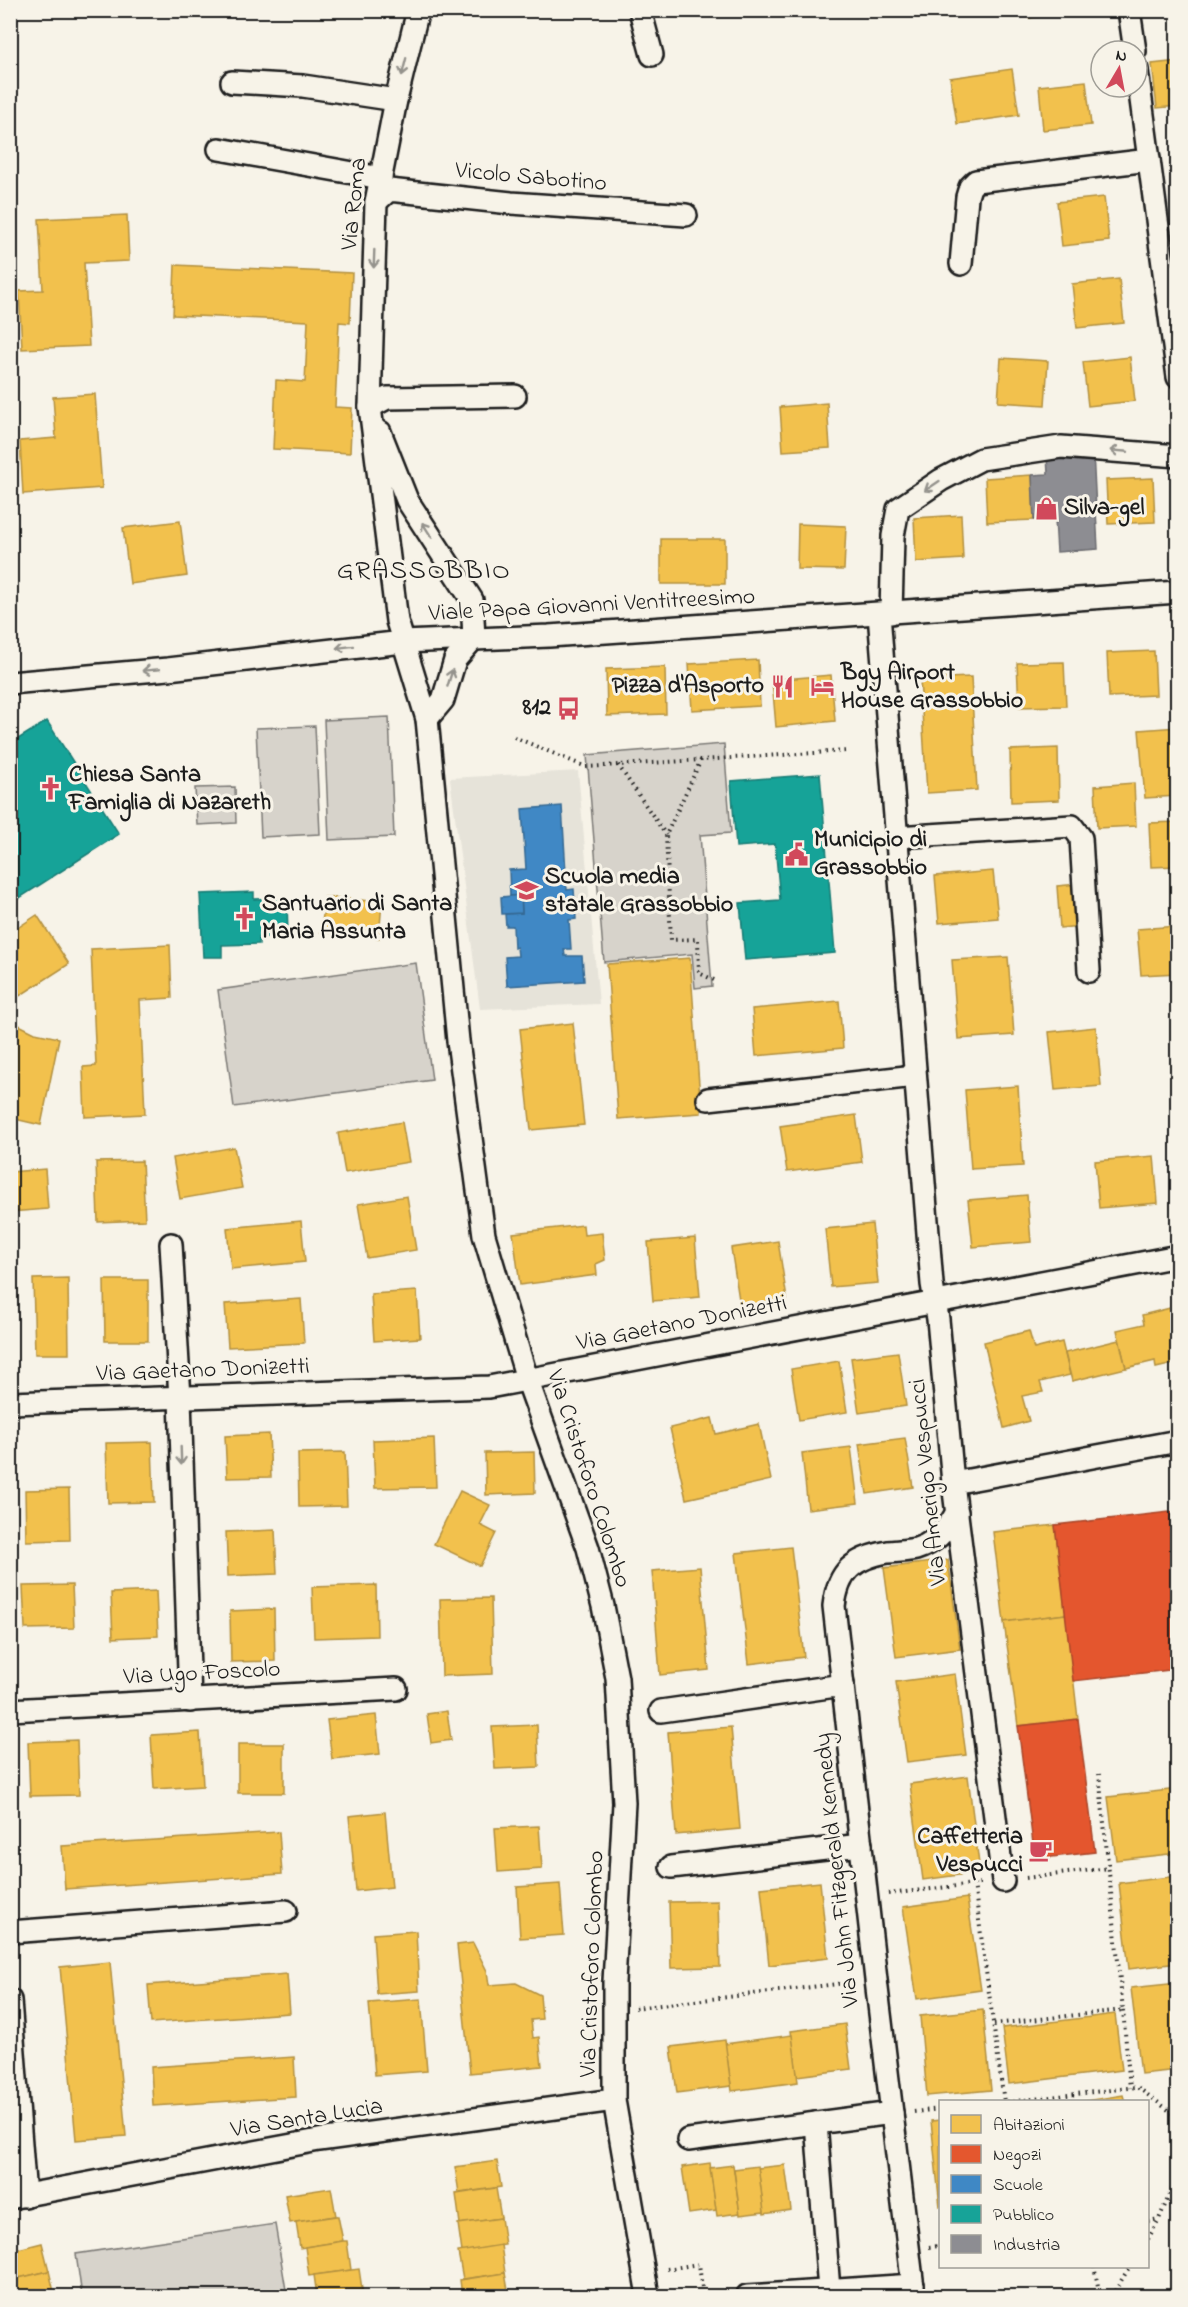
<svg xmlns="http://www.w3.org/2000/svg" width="1188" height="2307" font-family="'Indie Flower',sans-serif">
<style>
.built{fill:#e6e3d9}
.green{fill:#d7d3cb;stroke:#7a7874;stroke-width:1.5}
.homes{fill:#f2c14e;stroke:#b2903f;stroke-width:1.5}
.shops{fill:#e4572e;stroke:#a84529;stroke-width:1.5}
.schools{fill:#3f88c5;stroke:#346892;stroke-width:1.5}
.public{fill:#17a398;stroke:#187a73;stroke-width:1.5}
.industry{fill:#8d8d92;stroke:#6b6b6f;stroke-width:1.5}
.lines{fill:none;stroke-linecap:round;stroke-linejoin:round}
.street-casing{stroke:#1c1c1c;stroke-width:26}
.path{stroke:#1c1c1c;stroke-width:4;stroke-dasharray:1.5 4.5;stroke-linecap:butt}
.street{stroke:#f7f3e8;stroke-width:21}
.oneway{stroke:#94928c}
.labels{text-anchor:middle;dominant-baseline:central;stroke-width:6;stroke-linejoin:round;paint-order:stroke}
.street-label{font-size:24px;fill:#1c1c1c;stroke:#f7f3e8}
.poi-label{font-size:24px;font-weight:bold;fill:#1c1c1c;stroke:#f7f3e8;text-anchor:start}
.quarter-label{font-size:27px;letter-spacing:1.5px;fill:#1c1c1c;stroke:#f7f3e8}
</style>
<rect width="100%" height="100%" fill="#f7f3e8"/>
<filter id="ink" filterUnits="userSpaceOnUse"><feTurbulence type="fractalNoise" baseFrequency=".0167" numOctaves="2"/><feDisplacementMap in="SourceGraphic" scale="12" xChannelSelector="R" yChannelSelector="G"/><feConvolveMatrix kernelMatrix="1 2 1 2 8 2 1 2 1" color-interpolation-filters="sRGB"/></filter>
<g filter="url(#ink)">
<path class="built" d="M578,771L599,1004L480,1009L450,778Z"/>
<g class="green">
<path d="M389,717L394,837L329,840L324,720Z"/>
<path d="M315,726L320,834L261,837L256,728Z"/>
<path d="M724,744L731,833L700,835L712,986L695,988L692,954L604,962L587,755Z"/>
<path d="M235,787L236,823L197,825L195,788Z"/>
<path d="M416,963L432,1080L234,1107L218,990Z"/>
<path d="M275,2224L287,2296H82L76,2254Z"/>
</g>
<g class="homes">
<path d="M1028,10H1085L1029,18Z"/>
<path d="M1178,61V106L1157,108L1152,64Z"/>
<path d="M1012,69L1019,115L957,124L950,78Z"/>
<path d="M1086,81L1091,125L1043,130L1039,86Z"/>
<path d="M1178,189V230L1173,190Z"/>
<path d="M1104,197L1109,241L1062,246L1057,202Z"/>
<path d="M127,215L129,261L84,263L89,346L22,349L19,291L43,290L39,219Z"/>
<path d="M175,265L352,273L350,323L339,322L335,407L352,408L350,453L273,449L276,380L305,382L308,321L173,315Z"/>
<path d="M1119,279L1124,323L1077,328L1072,284Z"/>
<path d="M1130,357L1135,401L1088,406L1083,362Z"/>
<path d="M1001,358L1048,361L1045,405L998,402Z"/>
<path d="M95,394L102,488L23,494L20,441L56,438L53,397Z"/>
<path d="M827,403L830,448L783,451L780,407Z"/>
<path d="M1032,475L1034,520L987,522L985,478Z"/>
<path d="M1153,478L1155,522L1108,524L1106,480Z"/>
<path d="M961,515L963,559L916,562L914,518Z"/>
<path d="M180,521L187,576L130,584L123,528Z"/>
<path d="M798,524L846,526L844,570L797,569Z"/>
<rect x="661" y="539" width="64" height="45"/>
<path d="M1154,651L1156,695L1109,697L1107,653Z"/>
<path d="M758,660L760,706L692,710L689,664Z"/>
<path d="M1064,662L1066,706L1019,707L1017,663Z"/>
<path d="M665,667L666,714L607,716L606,669Z"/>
<path d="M831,675L835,721L776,727L772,680Z"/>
<path d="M971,677L977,790L927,793L920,679Z"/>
<path d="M1178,727V796L1145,798L1139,730Z"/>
<path d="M1058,748L1059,800L1011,802L1010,750Z"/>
<path d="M1134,783L1136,826L1097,828L1095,786Z"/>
<path d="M1178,822V866L1151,867L1149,823Z"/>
<path d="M993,871L998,918L939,923L935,876Z"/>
<path d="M1078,884L1081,926L1060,928L1057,886Z"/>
<path d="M325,897L382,902L379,938L321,932Z"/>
<path d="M37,915L69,964L10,1002V933Z"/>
<path d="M1178,926V973L1141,975L1137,929Z"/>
<path d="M170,945L172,998L140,1000L145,1114L85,1117L83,1067L96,1066L91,949Z"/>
<path d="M1008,957L1014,1035L958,1039L952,960Z"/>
<path d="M690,958L701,1113L618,1119L607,964Z"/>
<path d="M839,1001L843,1048L756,1056L752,1009Z"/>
<path d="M15,1023L35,1033L59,1038L41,1125L10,1118V1030Z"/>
<path d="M573,1023L584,1125L531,1130L520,1029Z"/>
<path d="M1096,1027L1101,1086L1055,1090L1049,1032Z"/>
<path d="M1018,1086L1023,1166L971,1169L965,1090Z"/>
<path d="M856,1115L862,1162L787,1172L780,1126Z"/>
<path d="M402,1122L409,1162L345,1173L338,1133Z"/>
<path d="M234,1147L242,1188L180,1199L173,1158Z"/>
<path d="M1154,1156L1158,1203L1099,1208L1095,1161Z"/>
<path d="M142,1161L145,1220L98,1222L96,1162Z"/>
<path d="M45,1169L48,1209L10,1212V1172Z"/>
<path d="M1027,1195L1031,1242L973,1247L968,1200Z"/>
<path d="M407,1196L416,1250L367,1258L358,1204Z"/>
<path d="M301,1221L305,1262L231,1269L227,1228Z"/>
<path d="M872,1224L878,1283L831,1287L825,1229Z"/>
<path d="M583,1225L584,1235L602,1233L605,1260L596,1264L597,1275L520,1285L513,1233Z"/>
<path d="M695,1238L700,1297L653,1301L648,1242Z"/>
<path d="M778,1241L787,1299L740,1306L731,1248Z"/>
<path d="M68,1278L69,1354H35L33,1279Z"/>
<path d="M104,1280H148V1341H105Z"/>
<path d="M417,1291L420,1338L374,1341L371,1294Z"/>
<path d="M301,1299L304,1343L228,1347L225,1304Z"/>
<path d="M1178,1306V1363L1156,1368L1155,1361L1126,1368L1117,1330L1144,1324L1142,1315Z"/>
<path d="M1029,1331L1034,1349L1062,1342L1070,1375L1040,1382L1043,1392L1022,1396L1029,1421L1004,1428L984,1342Z"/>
<path d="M1119,1340L1126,1368L1072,1381L1065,1353Z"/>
<path d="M898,1352L906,1406L859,1413L851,1358Z"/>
<path d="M839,1361L847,1412L799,1420L791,1369Z"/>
<path d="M712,1418L716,1434L759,1424L771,1480L686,1499L670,1428Z"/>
<path d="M269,1434L271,1477L227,1478L225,1436Z"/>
<path d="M434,1438L436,1487L375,1488L373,1440Z"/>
<path d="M905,1438L913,1487L867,1494L859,1444Z"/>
<path d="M152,1442L154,1502L108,1503L106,1443Z"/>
<path d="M851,1447L858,1503L808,1509L802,1453Z"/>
<path d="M345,1452L347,1506L299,1507L298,1453Z"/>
<path d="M534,1452L535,1493L486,1495L485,1453Z"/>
<path d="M69,1489L70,1540L26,1541L25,1490Z"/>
<path d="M460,1491L490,1505L480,1525L496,1533L480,1566L434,1544Z"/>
<path d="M1055,1525L1066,1614L1004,1622L993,1532Z"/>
<path d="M275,1530L277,1574L228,1576L226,1532Z"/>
<path d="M791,1547L804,1657L749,1664L736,1553Z"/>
<path d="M948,1560L960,1649L896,1657L884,1568Z"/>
<path d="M700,1567L709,1670L660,1675L652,1571Z"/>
<path d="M72,1585L74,1628L25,1629L23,1586Z"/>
<path d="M376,1585L377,1636L314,1638L312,1587Z"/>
<path d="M156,1591L158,1636L113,1638L111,1593Z"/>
<path d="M491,1598L493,1674L442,1676L440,1599Z"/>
<path d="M274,1609L275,1661L231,1662L230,1611Z"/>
<path d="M1066,1614L1078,1719L1018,1726L1004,1622Z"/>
<path d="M955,1674L966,1755L907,1762L896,1682Z"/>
<path d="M447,1711L451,1740L431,1743L427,1714Z"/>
<path d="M376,1715L380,1754L332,1759L327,1720Z"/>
<path d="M537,1725L539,1767L495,1769L492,1727Z"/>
<path d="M731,1727L740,1829L676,1835L668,1732Z"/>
<path d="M200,1732L203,1786L154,1789L151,1735Z"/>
<path d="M77,1740L79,1795L30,1796L28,1742Z"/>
<rect x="238" y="1744" width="46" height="49"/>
<path d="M968,1776L980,1872L923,1880L910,1784Z"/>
<path d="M1178,1789V1853L1116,1860L1108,1797Z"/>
<path d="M385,1812L392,1887L356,1891L349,1816Z"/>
<path d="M539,1826L542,1869L498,1872L495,1828Z"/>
<path d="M279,1832L282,1874L65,1889L62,1846Z"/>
<path d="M1178,1876V1963L1129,1969L1119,1883Z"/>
<path d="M820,1882L828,1958L769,1965L761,1888Z"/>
<path d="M560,1884L564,1935L520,1938L517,1887Z"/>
<path d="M967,1898L981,1990L917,1999L903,1907Z"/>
<path d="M718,1901L720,1967L671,1968L669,1902Z"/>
<path d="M416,1931L419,1991L377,1994L373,1934Z"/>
<path d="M473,1943L487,1971L489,1985L516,1983L540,1995L542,2019L531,2020L533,2038L539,2037L542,2066L470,2073L457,1945Z"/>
<path d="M110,1962L126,2136L76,2140L60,1967Z"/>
<path d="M287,1974L290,2013L151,2023L148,1985Z"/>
<path d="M1178,1983V2070L1141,2074L1131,1988Z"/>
<path d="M421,1999L427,2071L375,2075L369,2003Z"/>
<path d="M983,2010L991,2090L927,2096L920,2016Z"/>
<path d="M1115,2014L1122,2070L1009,2084L1002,2028Z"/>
<path d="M845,2024L851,2069L797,2076L791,2031Z"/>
<path d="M792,2035L798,2082L732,2091L725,2044Z"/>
<path d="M725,2040L731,2086L677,2093L671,2047Z"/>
<path d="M294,2057L296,2097L153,2106L151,2067Z"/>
<path d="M1123,2095L1125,2102H1079Z"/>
<path d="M940,2120V2207L931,2121Z"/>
<path d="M497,2161L501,2187L459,2193L455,2167Z"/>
<path d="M710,2163L716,2210L689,2214L682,2167Z"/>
<path d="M733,2165L740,2213L717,2216L710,2168Z"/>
<path d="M785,2165L791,2210L764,2214L758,2168Z"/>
<path d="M758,2166L764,2212L740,2215L734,2169Z"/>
<path d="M331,2188L336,2216L290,2223L285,2195Z"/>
<path d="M496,2188L501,2218L460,2224L456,2194Z"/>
<path d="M336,2216H338L343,2241L300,2248L296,2222Z"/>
<path d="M501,2218L505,2245L462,2252L458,2224Z"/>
<path d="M343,2241H347L351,2270L309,2276L305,2247Z"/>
<path d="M42,2243L49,2271L10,2280V2251Z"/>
<path d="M501,2245L505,2273L463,2279L458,2252Z"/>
<path d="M359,2269L363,2296H317L314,2275Z"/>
<path d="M49,2271L55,2296H14L10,2280Z"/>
<path d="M505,2273L509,2296H462L460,2280Z"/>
</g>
<g class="shops">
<path d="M1178,1511V1669L1073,1681L1055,1525Z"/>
<path d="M1078,1719L1095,1852L1035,1859L1018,1726Z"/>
</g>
<g class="schools">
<path d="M562,806L567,890L574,889L576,919L569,920L571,949H564L565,956H582L584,981L507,986L505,957L518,956L517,947L514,948L513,926H506L505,914L522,913L521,895L510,896L509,870L526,869L522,809Z"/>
<path d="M521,895L522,913L502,914L501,897Z"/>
</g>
<g class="public">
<path d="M47,721L119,834L18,899L10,887V744Z"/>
<path d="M820,774L835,953L745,960L740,903L780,900L775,844L736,847L731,781Z"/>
<path d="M254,892V899L287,898L288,937H259V944L222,945V957H203L200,894Z"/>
</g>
<path class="industry" d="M1093,452L1098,549L1057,552L1055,519L1034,520L1032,475L1048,474L1047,456Z"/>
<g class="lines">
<defs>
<g id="street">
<path d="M418,10L396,100L376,202L370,407L397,621L427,719L458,1041L484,1235L527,1379L588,1548L603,1606L617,1678L624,1803L614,1982V2100L648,2296"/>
<path d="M640,10L652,55"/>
<path d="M1129,10L1135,51"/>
<path d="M1137,70L1178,377"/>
<path d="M232,82L303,86L396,100"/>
<path d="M219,149L381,178"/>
<path d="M376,202L389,190L511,203L686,215"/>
<path d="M961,264L967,197L970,187L976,181L1149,160"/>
<path d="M370,407L387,398L515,396"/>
<path d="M380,432L407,500L472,600L474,638"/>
<path d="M891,613L893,536L898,509L941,480L981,459L1061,447L1178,456"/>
<path d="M879,614L932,1284L938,1319L953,1483L1003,1881"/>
<path d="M10,683L168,669L403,642L549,636L1178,592"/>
<path d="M427,719L443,700L455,660L474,638"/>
<path d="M896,837L1072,826L1081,838L1089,971"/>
<path d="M708,1099L915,1076"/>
<path d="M171,1244L180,1398L190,1701"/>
<path d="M10,1403L489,1387L1178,1256"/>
<path d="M953,1483L1178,1441"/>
<path d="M10,1710L396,1689"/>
<path d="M661,1711L843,1685"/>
<path d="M671,1867L861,1845"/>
<path d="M10,1932L286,1911"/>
<path d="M10,2000L25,2196"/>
<path d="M816,2123L829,2290"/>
<path d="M688,2140L892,2113"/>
<path d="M10,2198L319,2140L614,2100"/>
<path d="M747,2296L913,2285"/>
<path d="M914,2296L876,1980L834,1606C838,1571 854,1558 888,1552C897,1551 907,1551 916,1549C936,1543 948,1529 957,1512"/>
</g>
</defs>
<use href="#street" class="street-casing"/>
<g class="path">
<path d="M514,737L586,767L847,751"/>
<path d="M701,760L666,835L671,940L698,939L699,973L716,981"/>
<path d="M618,765L666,835"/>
<path d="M1026,1878L1109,1868"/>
<path d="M980,1883L974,1884L1004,2102"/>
<path d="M888,1894L974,1884"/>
<path d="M635,2008L854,1982"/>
<path d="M1123,2010L1130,2088"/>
<path d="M994,2024L1123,2010L1099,1774"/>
<path d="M1007,2102L1137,2087L1178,2117"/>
<path d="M914,2112L940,2109"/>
<path d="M1148,2221L1159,2219"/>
<path d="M1148,2239L1159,2219L1178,2175"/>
<path d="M929,2247L940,2246"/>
<path d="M1094,2266L1100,2296"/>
<path d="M667,2269L699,2264L703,2296"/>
<path d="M1112,2296L1130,2266"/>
</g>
<use href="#street" class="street"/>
</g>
<defs><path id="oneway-shaft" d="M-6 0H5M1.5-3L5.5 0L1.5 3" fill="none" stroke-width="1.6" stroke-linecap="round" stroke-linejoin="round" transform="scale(1.5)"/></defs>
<g class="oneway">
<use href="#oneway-shaft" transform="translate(404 67) rotate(104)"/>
<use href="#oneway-shaft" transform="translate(374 259) rotate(92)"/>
<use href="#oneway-shaft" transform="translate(1119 451) rotate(-175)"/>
<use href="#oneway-shaft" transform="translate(932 486) rotate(146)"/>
<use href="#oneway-shaft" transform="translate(427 530) rotate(-123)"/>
<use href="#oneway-shaft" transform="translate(345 647) rotate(173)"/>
<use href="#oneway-shaft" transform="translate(151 670) rotate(175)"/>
<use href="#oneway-shaft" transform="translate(450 678) rotate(-73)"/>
<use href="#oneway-shaft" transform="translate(181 1456) rotate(88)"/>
</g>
</g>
<defs>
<symbol id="shop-bare" viewBox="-9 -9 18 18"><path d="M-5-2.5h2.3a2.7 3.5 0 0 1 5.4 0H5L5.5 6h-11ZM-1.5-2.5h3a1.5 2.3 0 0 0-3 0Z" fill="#d1495b" stroke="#f7f3e8" stroke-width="2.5" paint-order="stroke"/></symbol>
<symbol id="restaurant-bare" viewBox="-9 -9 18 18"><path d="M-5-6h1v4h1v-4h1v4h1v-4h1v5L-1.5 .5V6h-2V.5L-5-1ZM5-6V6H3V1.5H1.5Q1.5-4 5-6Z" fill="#d1495b" stroke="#f7f3e8" stroke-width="2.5" paint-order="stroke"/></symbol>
<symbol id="hotel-bare" viewBox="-9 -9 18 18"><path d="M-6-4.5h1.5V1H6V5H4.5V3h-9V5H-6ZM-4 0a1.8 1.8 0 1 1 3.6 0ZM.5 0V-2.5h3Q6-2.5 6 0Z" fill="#d1495b" stroke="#f7f3e8" stroke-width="2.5" paint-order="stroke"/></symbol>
<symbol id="bus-bare" viewBox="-9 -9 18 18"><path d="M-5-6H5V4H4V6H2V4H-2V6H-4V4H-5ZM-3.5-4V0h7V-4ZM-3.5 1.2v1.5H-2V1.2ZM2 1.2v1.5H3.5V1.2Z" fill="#d1495b" stroke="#f7f3e8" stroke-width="2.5" paint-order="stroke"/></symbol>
<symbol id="church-bare" viewBox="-9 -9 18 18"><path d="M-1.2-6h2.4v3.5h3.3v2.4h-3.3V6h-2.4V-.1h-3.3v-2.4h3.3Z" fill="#d1495b" stroke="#f7f3e8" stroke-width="2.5" paint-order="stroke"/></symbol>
<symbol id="civic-bare" viewBox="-9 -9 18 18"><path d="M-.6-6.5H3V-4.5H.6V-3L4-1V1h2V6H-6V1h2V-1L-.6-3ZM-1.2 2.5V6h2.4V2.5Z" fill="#d1495b" stroke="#f7f3e8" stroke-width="2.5" paint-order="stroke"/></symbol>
<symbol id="school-bare" viewBox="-9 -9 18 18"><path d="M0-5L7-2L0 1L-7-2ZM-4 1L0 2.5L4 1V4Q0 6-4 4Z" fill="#d1495b" stroke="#f7f3e8" stroke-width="2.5" paint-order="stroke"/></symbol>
<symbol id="cafe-bare" viewBox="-9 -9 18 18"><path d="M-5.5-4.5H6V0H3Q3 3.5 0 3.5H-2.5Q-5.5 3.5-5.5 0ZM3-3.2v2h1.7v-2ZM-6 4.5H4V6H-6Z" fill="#d1495b" stroke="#f7f3e8" stroke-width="2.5" paint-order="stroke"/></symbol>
</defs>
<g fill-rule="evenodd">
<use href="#shop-bare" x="1030" y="492" width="33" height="33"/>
<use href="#restaurant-bare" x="766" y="670" width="33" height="33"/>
<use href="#hotel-bare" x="806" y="670" width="33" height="33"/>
<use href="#bus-bare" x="552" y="692" width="33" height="33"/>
<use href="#church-bare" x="34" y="772" width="33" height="33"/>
<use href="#civic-bare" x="780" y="838" width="33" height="33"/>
<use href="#school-bare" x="510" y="874" width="33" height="33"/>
<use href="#church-bare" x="228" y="902" width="33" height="33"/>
<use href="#cafe-bare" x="1024" y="1834" width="33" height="33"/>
</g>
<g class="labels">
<g class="street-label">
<text transform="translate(531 178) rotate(5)">Vicolo Sabotino</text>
<text transform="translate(355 204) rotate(-84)">Via Roma</text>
<text transform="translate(592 606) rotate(-3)">Viale Papa Giovanni Ventitreesimo</text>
<text transform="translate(682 1324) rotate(-11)">Via Gaetano Donizetti</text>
<text transform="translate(203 1371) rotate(-2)">Via Gaetano Donizetti</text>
<text transform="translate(588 1479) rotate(72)">Via Cristoforo Colombo</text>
<text transform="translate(929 1482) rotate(-96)">Via Amerigo Vespucci</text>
<text transform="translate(202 1674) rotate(-3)">Via Ugo Foscolo</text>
<text transform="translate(838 1870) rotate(-96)">Via John Fitzgerald Kennedy</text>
<text transform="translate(593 1964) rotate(-88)">Via Cristoforo Colombo</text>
<text transform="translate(307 2119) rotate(-9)">Via Santa Lucia</text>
</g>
<g class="poi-label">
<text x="1064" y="508">Silva-gel</text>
<text x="841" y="673">Bgy Airport<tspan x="841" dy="28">House Grassobbio</tspan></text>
<text x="764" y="686" text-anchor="end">Pizza d'Asporto</text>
<text x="551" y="708" text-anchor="end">812</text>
<text x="69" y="775">Chiesa Santa<tspan x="69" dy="28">Famiglia di Nazareth</tspan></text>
<text x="814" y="840">Municipio di<tspan x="814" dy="28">Grassobbio</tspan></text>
<text x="545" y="877">Scuola media<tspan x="545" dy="28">statale Grassobbio</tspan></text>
<text x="262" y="904">Santuario di Santa<tspan x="262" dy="28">Maria Assunta</tspan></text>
<text x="1023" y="1837" text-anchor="end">Caffetteria<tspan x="1023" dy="28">Vespucci</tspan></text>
</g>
<g class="quarter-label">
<text x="424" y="571">GRASSOBBIO</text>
</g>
</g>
<rect width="1188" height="2307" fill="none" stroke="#f7f3e8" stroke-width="36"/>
<rect x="18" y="18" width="1152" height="2271" fill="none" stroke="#1c1c1c" stroke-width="2" filter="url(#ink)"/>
<rect x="939" y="2100" width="210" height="168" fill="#f7f3e8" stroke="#9f9d96" stroke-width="1.5"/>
<rect x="951" y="2115" width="30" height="18" fill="#f2c14e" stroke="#9f9d96" stroke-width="1.5"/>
<text x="993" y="2130" font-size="18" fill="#1c1c1c">Abitazioni</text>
<rect x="951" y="2145" width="30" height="18" fill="#e4572e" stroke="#9f9d96" stroke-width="1.5"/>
<text x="993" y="2160" font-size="18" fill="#1c1c1c">Negozi</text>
<rect x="951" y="2175" width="30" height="18" fill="#3f88c5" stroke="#9f9d96" stroke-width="1.5"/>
<text x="993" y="2190" font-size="18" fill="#1c1c1c">Scuole</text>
<rect x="951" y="2205" width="30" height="18" fill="#17a398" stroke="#9f9d96" stroke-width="1.5"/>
<text x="993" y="2220" font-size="18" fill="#1c1c1c">Pubblico</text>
<rect x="951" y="2235" width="30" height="18" fill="#8d8d92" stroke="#9f9d96" stroke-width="1.5"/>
<text x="993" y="2250" font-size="18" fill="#1c1c1c">Industria</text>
<g transform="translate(1119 69) rotate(10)"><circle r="28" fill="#f7f3e8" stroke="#9f9d96" stroke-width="1.5"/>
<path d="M0-4.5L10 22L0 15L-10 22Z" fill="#d1495b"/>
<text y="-9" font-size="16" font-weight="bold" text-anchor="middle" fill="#1c1c1c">N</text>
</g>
</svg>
